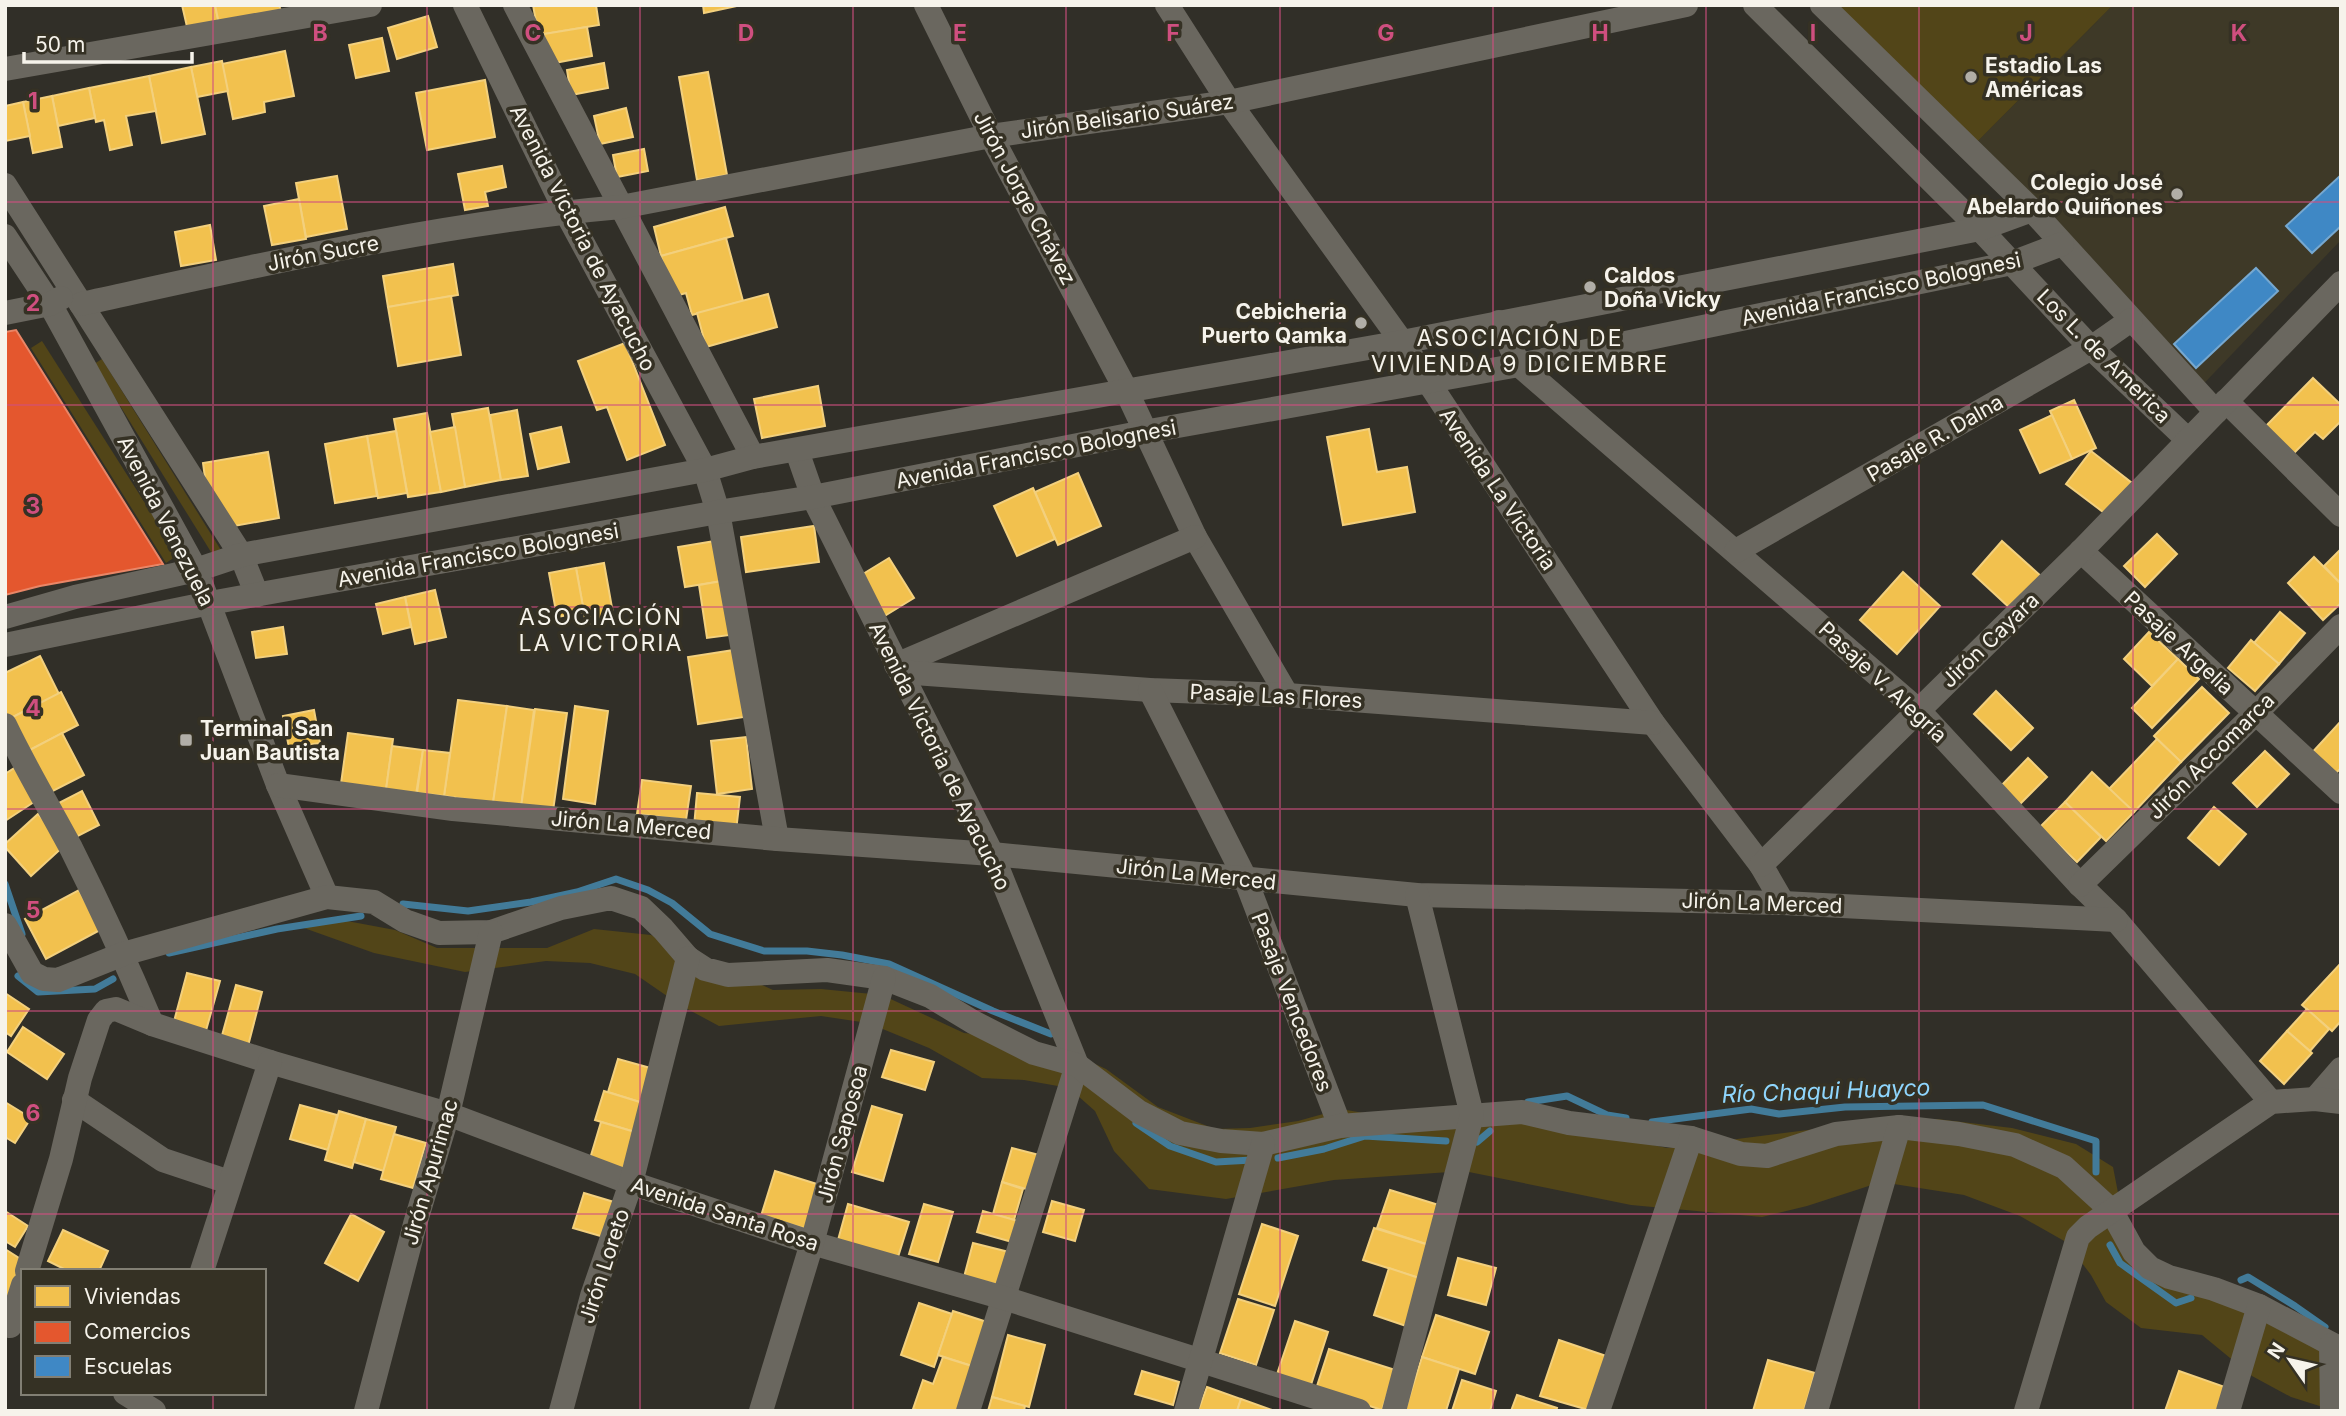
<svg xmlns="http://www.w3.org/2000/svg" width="2346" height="1416" font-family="Inter,sans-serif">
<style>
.built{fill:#3e3927}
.green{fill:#524518}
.homes{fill:#f2c14e;stroke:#f3d07d;stroke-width:2}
.shops{fill:#e4572e;stroke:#e98667;stroke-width:2}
.schools{fill:#3f88c5;stroke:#76a8d0;stroke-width:2}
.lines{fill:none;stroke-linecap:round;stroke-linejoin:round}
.stream{stroke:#427b99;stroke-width:7}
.minor{stroke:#6a675f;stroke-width:24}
.grid{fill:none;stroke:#cf4f7f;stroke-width:2;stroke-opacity:0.55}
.poi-dot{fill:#b1aea7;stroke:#353124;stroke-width:2.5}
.labels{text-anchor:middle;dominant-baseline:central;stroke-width:7;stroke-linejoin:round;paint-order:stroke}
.poi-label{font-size:21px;font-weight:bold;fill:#f6f3eb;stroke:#353124;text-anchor:start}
.street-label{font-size:21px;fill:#f6f3eb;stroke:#353124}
.neighbourhood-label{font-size:23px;letter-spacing:2px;fill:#f6f3eb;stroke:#353124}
.water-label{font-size:23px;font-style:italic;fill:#8fd6fd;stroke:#353124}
.grid-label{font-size:23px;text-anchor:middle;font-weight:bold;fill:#cf4f7f;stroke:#353124;stroke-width:7;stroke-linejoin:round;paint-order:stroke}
</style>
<rect width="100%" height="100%" fill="#312f28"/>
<path class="built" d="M2113,5H2341V240L2192,396L1971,148Z"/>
<g class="green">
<path d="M1827,5H2113L1971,148Z"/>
<path d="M42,341L178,555L166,563L31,348Z"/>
<path d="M102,359L224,555L216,560L94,364Z"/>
<path d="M331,918L395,930L437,948H547L594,929L651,935L773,990L821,989L882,995L964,1033L1034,1041L1069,1052L1106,1069L1158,1107L1215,1129L1250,1128L1298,1121L1341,1109L1375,1115L1552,1123L1667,1148L1879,1121L1937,1119L2012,1128L2076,1144L2113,1167L2130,1254L2205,1281L2341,1358L2329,1409L2291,1397L2252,1376L2202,1335L2141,1328L2106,1302L2091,1275L2066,1242L2020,1216L1964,1195L1881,1182L1807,1206L1762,1217L1631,1205L1464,1171L1334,1180L1226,1199L1149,1189L1114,1151L1095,1111L1069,1088L1024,1080L982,1078L929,1048L868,1023L821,1016L719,1026L680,1005L635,974L590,963L546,961L465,972L374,953L304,928Z"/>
</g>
<g class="homes">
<path d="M182,5H215L219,24L188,31Z"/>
<path d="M215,5H279L281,11L219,24Z"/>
<path d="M533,5H596L599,25L544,34L537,27Z"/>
<path d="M703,5H737V6L704,13Z"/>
<path d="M428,16L437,47L397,59L388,28Z"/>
<path d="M587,27L592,56L549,64L544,34Z"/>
<path d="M382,38L389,71L356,78L349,45Z"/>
<path d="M285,51L294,96L264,102L265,112L233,119L222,64Z"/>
<path d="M222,61L228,91L197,97L191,67Z"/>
<path d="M604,63L608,88L571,95L567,70Z"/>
<path d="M191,67L205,134L162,143L149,76Z"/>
<path d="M708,72L727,175L697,180L679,77Z"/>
<path d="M149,76L156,111L126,116L132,145L110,150L104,120L96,122L89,88Z"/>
<path d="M485,80L495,137L427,150L416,93Z"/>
<path d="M89,88L95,118L58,126L52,96Z"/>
<path d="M52,96L62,147L33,153L23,102Z"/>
<path d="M23,102L30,136L5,141V106Z"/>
<path d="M626,108L633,137L600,144L594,116Z"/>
<path d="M644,149L648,171L617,177L613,155Z"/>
<path d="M502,166L506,187L485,192L488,206L465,210L458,174Z"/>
<path d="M337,176L347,229L306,237L296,183Z"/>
<path d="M299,199L306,239L272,245L264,206Z"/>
<path d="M725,207L733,236L661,256L654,227Z"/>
<path d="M210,225L216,260L181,266L175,232Z"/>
<path d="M726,238L743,301L692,315L686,293L672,297L661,256Z"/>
<path d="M453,264L458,295L388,307L383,276Z"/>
<path d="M768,294L777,327L706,347L697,313Z"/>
<path d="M451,296L461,355L398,366L388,307Z"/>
<path d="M625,343L665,445L627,460L607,407L597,410L578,361Z"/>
<path d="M2313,378L2341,405V421L2323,439L2315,432L2290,457L2263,429Z"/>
<path d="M818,386L825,426L762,438L754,399Z"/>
<path d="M2074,400L2096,448L2072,459L2050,411Z"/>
<path d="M488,408L501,480L465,487L452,414Z"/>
<path d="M517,410L528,476L501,480L490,415Z"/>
<path d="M427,413L441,492L408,497L394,419Z"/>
<path d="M2052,415L2072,459L2040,473L2020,430Z"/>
<path d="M455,427L465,487L441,492L430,432Z"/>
<path d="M561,427L569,462L538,469L530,434Z"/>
<path d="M1369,429L1377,472L1407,467L1415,512L1343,525L1327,437Z"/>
<path d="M396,431L407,493L378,498L367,436Z"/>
<path d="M367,436L377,496L335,503L325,444Z"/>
<path d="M2091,451L2132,483L2107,515L2066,484Z"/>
<path d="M268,452L279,518L234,526L207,492L203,463Z"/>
<path d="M1078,473L1101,526L1058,545L1035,492Z"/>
<path d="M1033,488L1055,539L1017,556L994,506Z"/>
<path d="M814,526L819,562L746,572L741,537Z"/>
<path d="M2157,534L2177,554L2145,587L2124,566Z"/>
<path d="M715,541L722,581L685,587L678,547Z"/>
<path d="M2002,541L2042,577L2012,610L1973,574Z"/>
<path d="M2341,549V584L2324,566Z"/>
<path d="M2314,557L2341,584V603L2323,620L2288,583Z"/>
<path d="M889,558L914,598L883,617L858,577Z"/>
<path d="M604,563L614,619L586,624L576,568Z"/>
<path d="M576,568L584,612L557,617L549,573Z"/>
<path d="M1903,572L1940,606L1897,654L1860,620Z"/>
<path d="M722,581L730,635L707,638L699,585Z"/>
<path d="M435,590L446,637L415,644L405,597Z"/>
<path d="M405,597L411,627L383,634L376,604Z"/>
<path d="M2280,612L2305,633L2279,664L2254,643Z"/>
<path d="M283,627L287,654L256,658L252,632Z"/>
<path d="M2149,632L2178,659L2152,686L2124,659Z"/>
<path d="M2251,640L2279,664L2255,691L2228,668Z"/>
<path d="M734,650L744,717L698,724L688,657Z"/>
<path d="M40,656L59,694L9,719L5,712V673Z"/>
<path d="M2178,659L2199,679L2152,728L2132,708Z"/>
<path d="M2202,687L2229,713L2181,762L2154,736Z"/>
<path d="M1996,691L2033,728L2011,750L1974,714Z"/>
<path d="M61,692L78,725L26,752L9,719Z"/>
<path d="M458,700L507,706L493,803L444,796Z"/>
<path d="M507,706L534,710L521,807L493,803Z"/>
<path d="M575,706L608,711L595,804L563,799Z"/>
<path d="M535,709L567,713L553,811L521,807Z"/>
<path d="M314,710L320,743L289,748L283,716Z"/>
<path d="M2341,721V768L2332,777L2309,756Z"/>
<path d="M62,733L84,775L47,794L26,752Z"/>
<path d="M348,733L393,739L385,797L340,791Z"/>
<path d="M746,737L752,789L717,794L711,741Z"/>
<path d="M2157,739L2181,762L2134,812L2109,789Z"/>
<path d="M392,746L423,750L415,801L385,797Z"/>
<path d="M423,750L450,753L444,796L417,793Z"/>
<path d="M2265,751L2289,774L2257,807L2233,783Z"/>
<path d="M2028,758L2047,777L2018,806L1999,788Z"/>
<path d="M16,767L37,800L5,821V774Z"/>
<path d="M2092,772L2134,812L2106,841L2065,802Z"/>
<path d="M642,780L691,786L686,820L637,814Z"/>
<path d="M82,791L99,825L74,838L57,804Z"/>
<path d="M697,793L740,797L736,831L694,827Z"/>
<path d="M2065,802L2101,837L2077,862L2040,827Z"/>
<path d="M2214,807L2246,834L2219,865L2188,838Z"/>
<path d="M38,814L66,844L31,876L5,847V844Z"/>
<path d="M79,890L100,930L46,959L25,919Z"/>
<path d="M2341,963V1021L2332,1031L2302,1005Z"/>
<path d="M187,973L220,981L205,1034L173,1025Z"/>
<path d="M236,985L262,992L248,1046L221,1039Z"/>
<path d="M5,993L29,1009L11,1036L5,1032Z"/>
<path d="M2307,1009L2329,1029L2310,1051L2287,1031Z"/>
<path d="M23,1027L64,1054L47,1079L7,1052Z"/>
<path d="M2287,1031L2312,1053L2284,1084L2260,1061Z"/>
<path d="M891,1050L934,1062L925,1090L882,1077Z"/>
<path d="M618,1059L654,1069L643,1103L608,1092Z"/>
<path d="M604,1091L643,1103L635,1132L595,1120Z"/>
<path d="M5,1102L31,1118L15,1143L5,1137Z"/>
<path d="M300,1105L337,1115L328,1150L290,1139Z"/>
<path d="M872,1106L902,1115L883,1181L852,1172Z"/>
<path d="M339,1111L366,1119L352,1168L325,1160Z"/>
<path d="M366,1119L396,1127L384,1171L354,1162Z"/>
<path d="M601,1122L635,1132L622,1172L589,1162Z"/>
<path d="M394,1134L426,1143L413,1188L381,1179Z"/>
<path d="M1012,1148L1043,1156L1033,1191L1002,1182Z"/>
<path d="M775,1171L820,1185L807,1229L761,1216Z"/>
<path d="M1002,1182L1023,1189L1014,1220L993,1214Z"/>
<path d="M1390,1190L1445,1207L1432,1246L1377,1228Z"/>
<path d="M584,1193L614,1202L604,1237L573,1228Z"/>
<path d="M1052,1201L1084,1210L1075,1241L1043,1232Z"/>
<path d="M848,1204L909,1222L898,1257L838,1240Z"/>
<path d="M924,1204L953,1212L938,1262L909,1254Z"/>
<path d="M5,1211L28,1226L15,1247L5,1241Z"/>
<path d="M983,1211L1018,1221L1012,1242L977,1232Z"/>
<path d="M351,1214L384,1232L358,1281L325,1263Z"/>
<path d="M1262,1224L1298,1236L1275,1306L1239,1294Z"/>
<path d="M1374,1228L1432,1246L1422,1279L1363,1260Z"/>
<path d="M63,1230L108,1251L99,1271H68L48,1261Z"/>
<path d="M973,1243L1009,1252L1000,1285L964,1277Z"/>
<path d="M5,1249L22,1260L6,1304Z"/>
<path d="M1458,1258L1496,1268L1486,1305L1448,1295Z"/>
<path d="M1389,1268L1422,1279L1406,1326L1374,1315Z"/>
<path d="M1238,1299L1274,1310L1256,1365L1220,1353Z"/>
<path d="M919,1303L952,1314L934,1367L901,1355Z"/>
<path d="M953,1311L990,1323L975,1367L938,1355Z"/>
<path d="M1436,1315L1489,1332L1475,1374L1422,1357Z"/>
<path d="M1295,1321L1328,1332L1309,1391L1275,1380Z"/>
<path d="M1008,1335L1045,1345L1029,1407L992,1397Z"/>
<path d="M1559,1340L1609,1357L1592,1411L1540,1396Z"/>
<path d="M1329,1349L1395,1370L1382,1410L1316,1389Z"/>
<path d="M943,1357L975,1367L960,1411H920L913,1409L923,1380L933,1384Z"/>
<path d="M1422,1357L1459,1369L1446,1411H1405Z"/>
<path d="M1768,1360L1815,1373L1804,1411H1753Z"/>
<path d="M1142,1371L1179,1382L1173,1405L1135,1394Z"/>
<path d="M2179,1371L2225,1387L2217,1411H2165Z"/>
<path d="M1462,1380L1496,1391L1490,1411H1452Z"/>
<path d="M1207,1387L1241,1399L1237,1411H1198Z"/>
<path d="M1517,1395L1557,1408L1556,1411H1511Z"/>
<path d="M992,1397L1025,1406L1024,1411H988Z"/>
<path d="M1241,1399L1272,1410V1411H1237Z"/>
</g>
<path class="shops" d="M16,330L163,564L40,586L5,595V332Z"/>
<g class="schools">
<path d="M2341,175V226L2312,253L2286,226Z"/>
<path d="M2256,268L2278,291L2196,368L2174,344Z"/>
</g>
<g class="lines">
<g class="stream">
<path d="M5,884L22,934"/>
<path d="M403,904L468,911L531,902L577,892L616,879L648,890L672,903L710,934L764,951H807L842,955L889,964L993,1011L1051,1034"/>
<path d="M169,953L277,929L361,916"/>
<path d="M18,976L38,992L95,989L113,979"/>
<path d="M1528,1102L1567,1096L1607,1115L1626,1118"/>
<path d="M1652,1122L1751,1109L1779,1114L1845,1107L1983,1105L2096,1141V1172"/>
<path d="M1136,1123L1170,1146L1216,1162L1252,1160"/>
<path d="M1477,1142L1490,1131"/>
<path d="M1278,1158L1324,1149L1365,1136L1446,1141"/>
<path d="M2110,1245L2120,1263L2176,1303L2191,1298"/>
<path d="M2241,1280L2248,1277L2295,1306L2325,1327"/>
</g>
<g class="minor">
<path d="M465,5L566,212L705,470L718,512L777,839"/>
<path d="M515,5L753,457"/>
<path d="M926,5L991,136L1126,390L1195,537L1287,695"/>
<path d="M1167,5L1229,102L1402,342L1653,723L1761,865L1783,903"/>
<path d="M1755,5L1980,229L2091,348L2187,439"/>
<path d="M1822,5L2032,210L2216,412"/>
<path d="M5,69L370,5"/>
<path d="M5,185L241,555L257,595"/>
<path d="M5,236L50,304L196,570L278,785L327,897"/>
<path d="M81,304C260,265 439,223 621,207L991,136L1229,102L1686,5"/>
<path d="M5,313L50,304L61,298"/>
<path d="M1499,322L1519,365L1918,710L2080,885L2116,920L2271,1102"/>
<path d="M2226,401L2341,515"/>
<path d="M797,451L813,497L992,854L1077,1065L968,1411"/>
<path d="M1736,551L2091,348L2131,320"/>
<path d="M2081,551L2341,792"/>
<path d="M5,617L75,597L196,570L241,555L705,470L753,457L1402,342L1980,229L2032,210"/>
<path d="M5,645L210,603L718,512L813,497L1144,432L1519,365L2012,263L2062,244"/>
<path d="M896,665L1195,537"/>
<path d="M900,672L1150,690L1287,695L1653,723"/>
<path d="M1150,690L1245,878L1340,1126"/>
<path d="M5,725C25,767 49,807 71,848C100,906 127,964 152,1024"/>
<path d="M278,785L453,809L777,839L992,854L1417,895L1783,903L2116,920"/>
<path d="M1761,865L2081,551L2341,283"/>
<path d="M2080,885L2255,714L2341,626"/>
<path d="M5,925L32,973L44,979L58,980L123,954L327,897L374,902L405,921L439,933L491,932L561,908L611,898L641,908L663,929L688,958L705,969L728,975L827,970L884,978L930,996L973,1022L1034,1053L1077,1065L1139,1112L1180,1133L1221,1141L1263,1144L1340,1126L1522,1112L1569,1123L1691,1138L1741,1154L1767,1156L1836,1134L1899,1127L1959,1134L2015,1145L2064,1167L2111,1210L2134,1252L2150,1268L2169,1277L2214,1289L2259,1306L2341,1349"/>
<path d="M2315,1099L2341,1069"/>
<path d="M74,1100L163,1160L229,1182"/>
<path d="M27,1271L61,1159L80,1078L99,1020L106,1011L116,1009L152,1024L270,1062L448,1114L631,1183L812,1243L1004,1298L1359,1411"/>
<path d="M202,1271L270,1062"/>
<path d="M10,1326L23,1285"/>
<path d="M2331,1345L2332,1411"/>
<path d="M125,1393L154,1411"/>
<path d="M366,1411L415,1224L448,1114L491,932"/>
<path d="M561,1411L592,1296L631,1183L688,958"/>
<path d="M761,1411L812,1243L884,978"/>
<path d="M1186,1411L1263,1144"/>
<path d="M1394,1411L1472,1115L1417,895"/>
<path d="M1598,1411L1691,1138"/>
<path d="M1816,1411L1899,1127"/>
<path d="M2026,1411L2078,1237L2088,1227L2271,1102L2315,1099L2341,1102"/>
<path d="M2228,1411L2259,1306"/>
</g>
</g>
<path class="grid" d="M213,5V1271M427,5V1411M640,5V1411M853,5V1411M1066,5V1411M1280,5V1411M1493,5V1411M1706,5V1411M1919,5V1411M2133,5V1411M5,202H2341M5,405H2341M5,607H2341M5,809H2341M5,1011H2341M5,1214H2341M213,1393V1411"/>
<g class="poi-dot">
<circle cx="1971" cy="77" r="7"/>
<circle cx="2177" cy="194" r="7"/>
<circle cx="1590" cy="287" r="7"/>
<circle cx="1361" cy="323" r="7"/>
<rect x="179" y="733" width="14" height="14" rx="3.5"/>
</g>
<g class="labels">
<g class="poi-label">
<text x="1985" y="65">Estadio Las<tspan x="1985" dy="24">Américas</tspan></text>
<text x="2163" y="182" text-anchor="end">Colegio José<tspan x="2163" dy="24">Abelardo Quiñones</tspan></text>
<text x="1604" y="275">Caldos<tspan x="1604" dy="24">Doña Vicky</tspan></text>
<text x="1347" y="311" text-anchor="end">Cebicheria<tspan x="1347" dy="24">Puerto Qamka</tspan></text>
<text x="200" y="728">Terminal San<tspan x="200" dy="24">Juan Bautista</tspan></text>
</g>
<g class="street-label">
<text transform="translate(1127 116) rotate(-8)">Jirón Belisario Suárez</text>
<text transform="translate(1025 198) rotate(62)">Jirón Jorge Chávez</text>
<text transform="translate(583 238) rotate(63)">Avenida Victoria de Ayacucho</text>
<text transform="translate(323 253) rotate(-11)">Jirón Sucre</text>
<text transform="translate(1881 289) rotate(-12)">Avenida Francisco Bolognesi</text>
<text transform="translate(2104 356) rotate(45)">Los L. de America</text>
<text transform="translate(1935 438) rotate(-30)">Pasaje R. Dalna</text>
<text transform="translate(1036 454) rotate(-11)">Avenida Francisco Bolognesi</text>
<text transform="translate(1498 489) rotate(56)">Avenida La Victoria</text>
<text transform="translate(166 521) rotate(63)">Avenida Venezuela</text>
<text transform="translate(478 555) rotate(-10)">Avenida Francisco Bolognesi</text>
<text transform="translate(1990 640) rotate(-44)">Jirón Cayara</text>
<text transform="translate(2179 643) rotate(43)">Pasaje Argelia</text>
<text transform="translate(1883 682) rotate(43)">Pasaje V. Alegría</text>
<text transform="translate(1276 696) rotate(3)">Pasaje Las Flores</text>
<text transform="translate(940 756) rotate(64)">Avenida Victoria de Ayacucho</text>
<text transform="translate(2211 756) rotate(-45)">Jirón Accomarca</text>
<text transform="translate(631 825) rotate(5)">Jirón La Merced</text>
<text transform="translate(1196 874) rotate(6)">Jirón La Merced</text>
<text transform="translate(1762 903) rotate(2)">Jirón La Merced</text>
<text transform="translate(1292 1002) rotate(69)">Pasaje Vencedores</text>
<text transform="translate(842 1134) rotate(-75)">Jirón Saposoa</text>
<text transform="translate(430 1172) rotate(-74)">Jirón Apurimac</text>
<text transform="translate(725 1214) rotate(18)">Avenida Santa Rosa</text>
<text transform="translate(604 1266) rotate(-72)">Jirón Loreto</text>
</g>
<g class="neighbourhood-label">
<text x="1520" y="338">ASOCIACIÓN DE<tspan x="1520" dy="26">VIVIENDA 9 DICIEMBRE</tspan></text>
<text x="601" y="617">ASOCIACIÓN<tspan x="601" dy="26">LA VICTORIA</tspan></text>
</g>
<g class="water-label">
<text transform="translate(1826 1091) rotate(-2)">Río Chaqui Huayco</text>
</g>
</g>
<g class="grid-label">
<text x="320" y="41">B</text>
<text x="533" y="41">C</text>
<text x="746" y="41">D</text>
<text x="960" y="41">E</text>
<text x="1173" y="41">F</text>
<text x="1386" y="41">G</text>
<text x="1600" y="41">H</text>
<text x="1813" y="41">I</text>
<text x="2026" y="41">J</text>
<text x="2239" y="41">K</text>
<text x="33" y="109">1</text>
<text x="33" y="311">2</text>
<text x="33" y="514">3</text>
<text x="33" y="716">4</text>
<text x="33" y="918">5</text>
<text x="33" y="1121">6</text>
</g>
<rect width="2346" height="1416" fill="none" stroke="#f6f3eb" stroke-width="14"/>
<rect x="21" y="1269" width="245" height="126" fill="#353124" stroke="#827f74" stroke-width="2"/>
<rect x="35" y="1286" width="35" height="21" fill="#f2c14e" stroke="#827f74" stroke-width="2"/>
<text x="84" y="1304" font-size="21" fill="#f6f3eb">Viviendas</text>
<rect x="35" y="1322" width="35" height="21" fill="#e4572e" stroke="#827f74" stroke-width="2"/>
<text x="84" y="1339" font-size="21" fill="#f6f3eb">Comercios</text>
<rect x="35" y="1356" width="35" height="21" fill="#3f88c5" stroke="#827f74" stroke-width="2"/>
<text x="84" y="1374" font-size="21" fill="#f6f3eb">Escuelas</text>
<g transform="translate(2290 1360) rotate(304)" stroke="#353124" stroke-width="5" paint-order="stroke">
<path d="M0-5L12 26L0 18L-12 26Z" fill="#f6f3eb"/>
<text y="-10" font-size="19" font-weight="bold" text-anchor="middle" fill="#f6f3eb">N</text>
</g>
<path d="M24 52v10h168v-10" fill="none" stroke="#f6f3eb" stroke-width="3.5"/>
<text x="35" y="52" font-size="21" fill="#f6f3eb" stroke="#353124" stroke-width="5" paint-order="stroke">50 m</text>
</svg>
